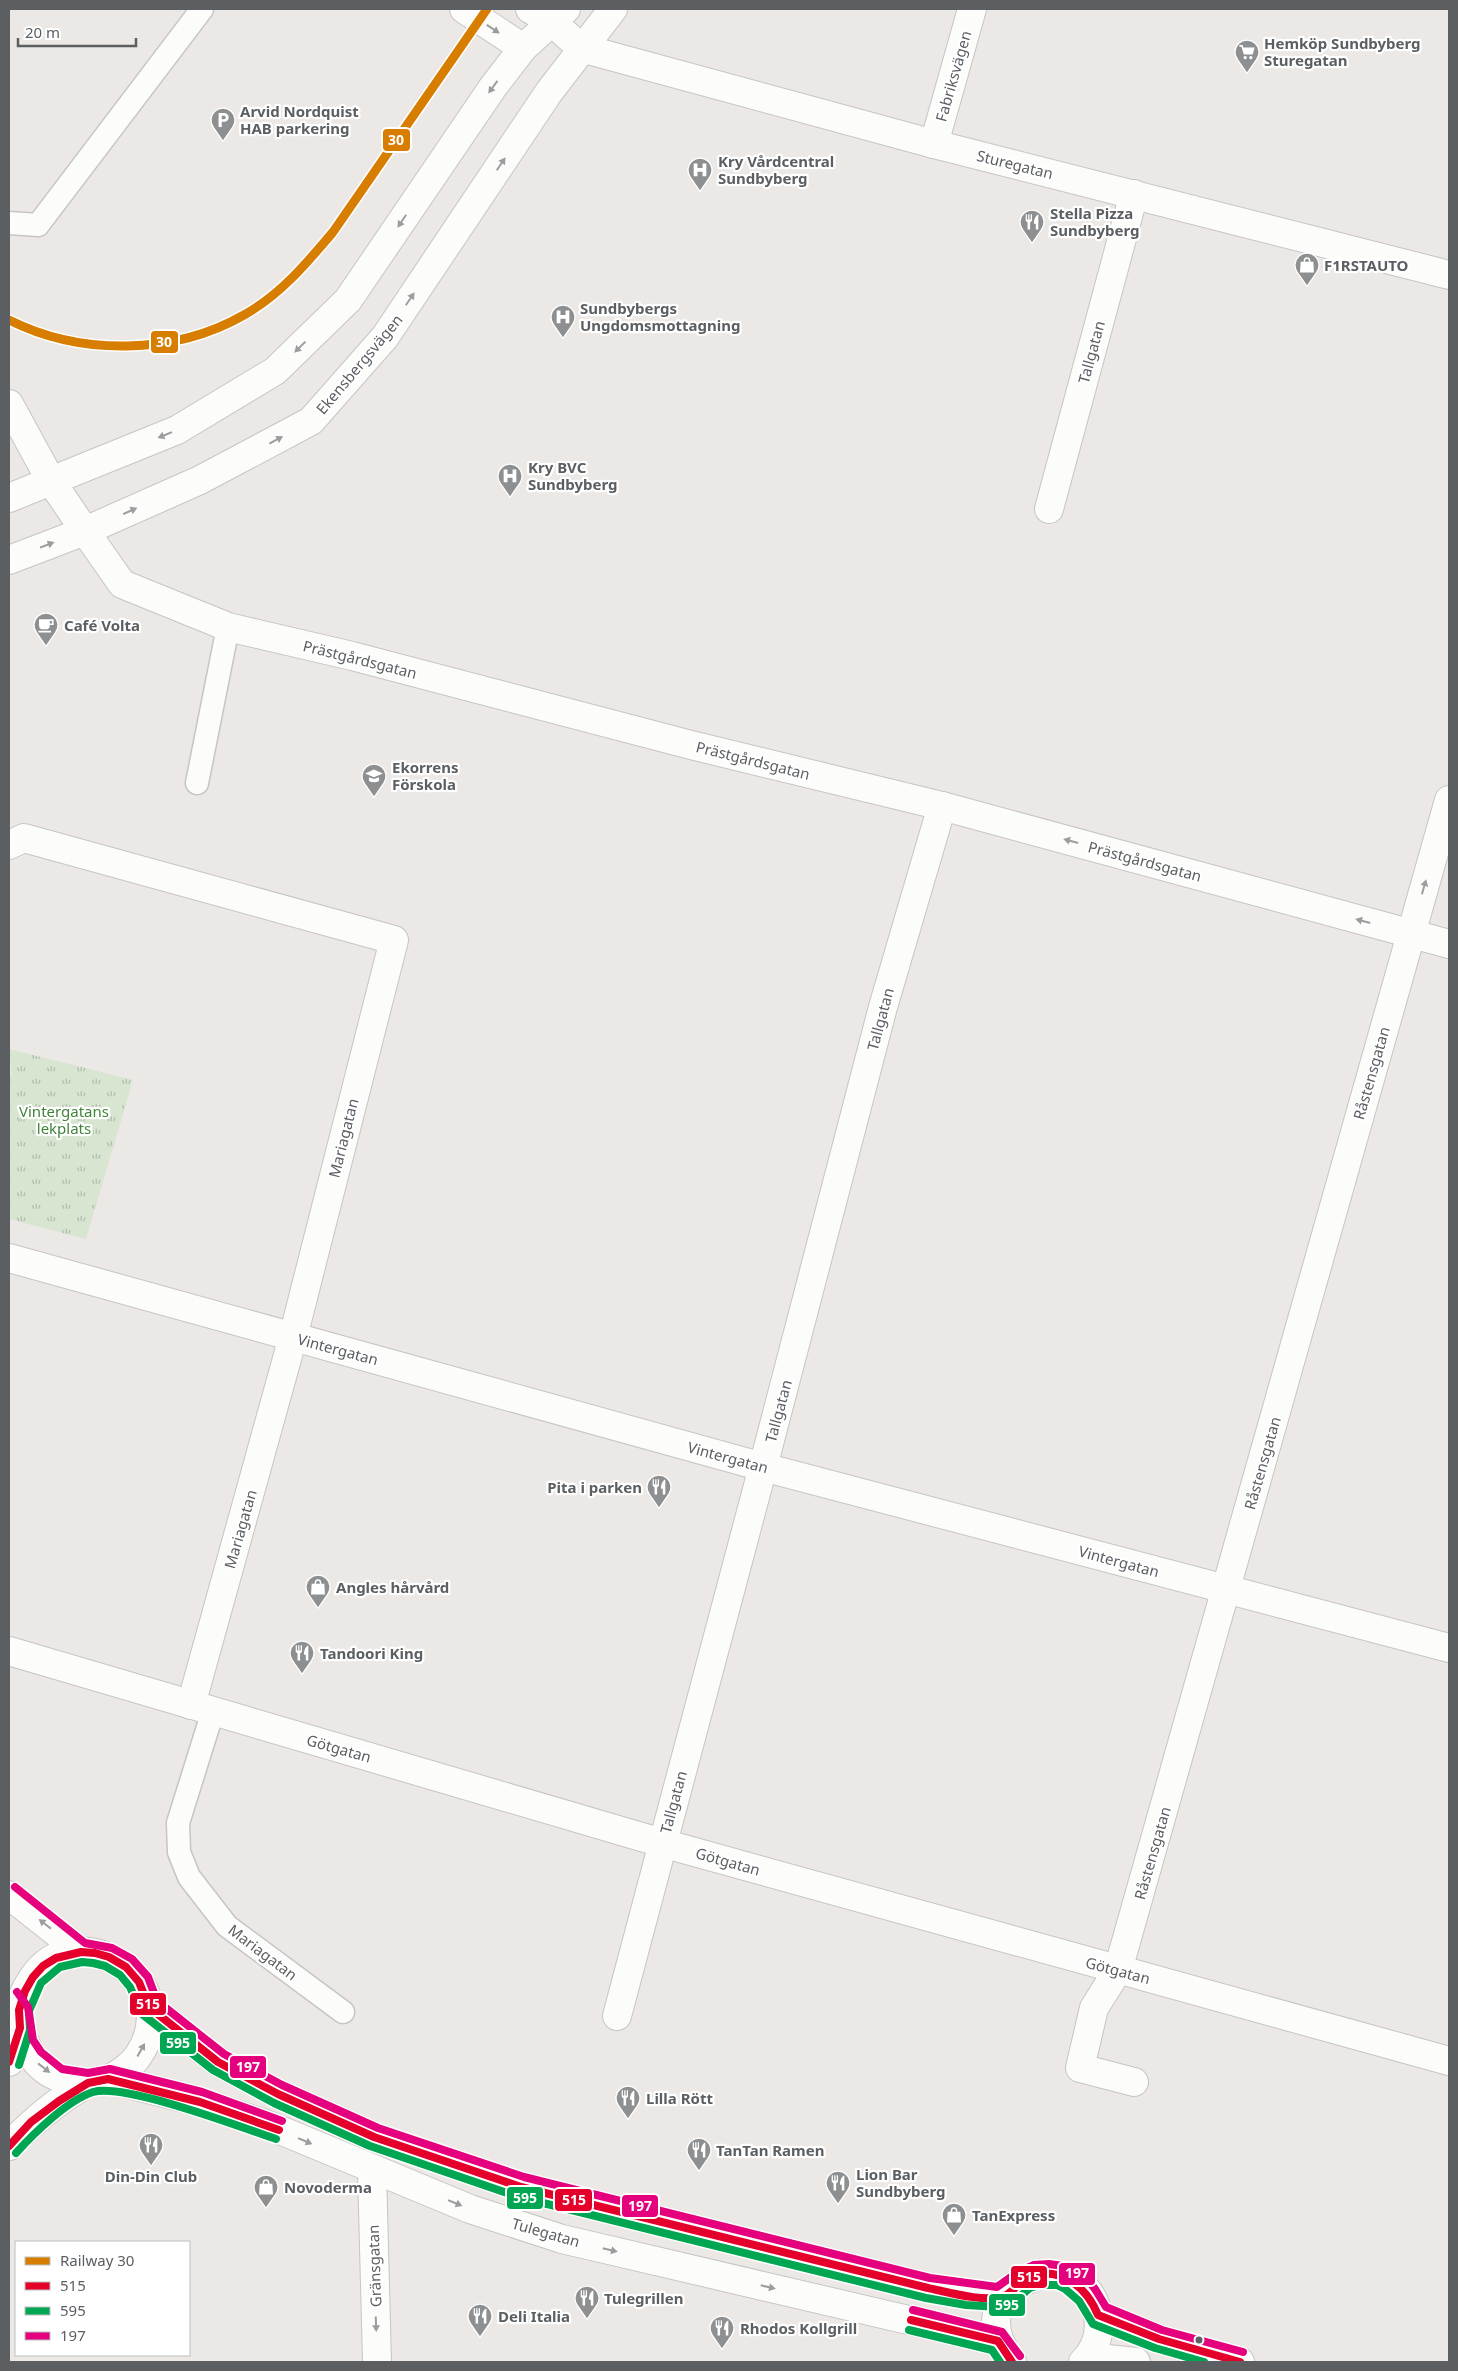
<svg xmlns="http://www.w3.org/2000/svg" width="1458" height="2371" font-family="'Noto Sans',sans-serif">
<style>
.park{fill:url(#park-tufts)}
.lines{fill:none;stroke-linecap:round;stroke-linejoin:round}
.service-casing{stroke:#c6c5c6;stroke-width:25}
.minor-casing{stroke:#c6c5c6;stroke-width:30}
.tertiary-casing{stroke:#c6c5c6;stroke-width:30}
.service{stroke:#fcfcfb;stroke-width:22}
.minor{stroke:#fcfcfb;stroke-width:28}
.tertiary{stroke:#fcfcfb;stroke-width:28}
.bus-1-casing{stroke:#fff;stroke-width:11}
.bus-2-casing{stroke:#fff;stroke-width:11}
.bus-3-casing{stroke:#fff;stroke-width:11}
.bus-1{stroke:#e4002b;stroke-width:8}
.bus-2{stroke:#00a651;stroke-width:8}
.bus-3{stroke:#e5007d;stroke-width:8}
.rail-1-casing{stroke:#fff;stroke-width:12}
.rail-1{stroke:#d77d00;stroke-width:9}
.oneway{fill:#9b9e9f}
.bus-dot{fill:#5b5f62;stroke:#fff;stroke-width:2}
.labels{text-anchor:middle;dominant-baseline:central;stroke-width:4.5;stroke-linejoin:round;paint-order:stroke}
.poi-label{font-size:15px;font-weight:bold;fill:#5b5f62;stroke:#fff;text-anchor:start}
.street-label{font-size:15px;fill:#5b5f62;stroke:#fff}
.park-label{font-size:15px;fill:#42833a;stroke:#fff}
.line-badge{stroke:#fff;stroke-width:2}
.badge-label{font-size:14px;text-anchor:middle;font-weight:bold;fill:#fff}
</style>
<defs>
<pattern id="park-tufts" width="24" height="20" patternUnits="userSpaceOnUse" patternTransform="scale(1.25)"><rect width="24" height="20" fill="#d7e5d1"/><path d="M3 7l-1-3M5 7V3M7 7l1-3M15 17l-1-3M17 17v-4M19 17l1-3" fill="none" stroke="#b1bdad"/></pattern>
</defs>
<rect width="100%" height="100%" fill="#ebe8e5"/>
<path class="park" d="M9,1049L133,1080L86,1239L9,1219V1076L12,1075Z"/>
<g class="lines">
<defs>
<g id="service">
<path d="M9,223L38,225L202,9"/>
<path d="M197,783L228,627"/>
<path d="M213,1711L178,1823L179,1852L189,1877L227,1926L343,2012"/>
</g>
<g id="minor">
<path d="M581,48L934,144L1449,275"/>
<path d="M934,144L972,9"/>
<path d="M9,404L51,481"/>
<path d="M1049,509L1134,194"/>
<path d="M85,531L122,584L228,627L352,656L691,745L942,806L1449,944"/>
<path d="M9,845L24,838L394,940L293,1337L191,1705"/>
<path d="M9,1258L763,1467L1449,1648"/>
<path d="M9,1651L662,1843L1449,2061"/>
<path d="M617,2016L763,1467L883,1007L942,806"/>
<path d="M1134,2082L1080,2068L1094,2008L1118,1970L1449,800"/>
<path d="M372,2170L377,2362"/>
</g>
<g id="tertiary">
<path d="M464,9L523,48"/>
<path d="M530,9L552,22L581,48"/>
<path d="M51,481L85,531"/>
<path d="M9,498L177,430L275,371L348,300L493,87L523,48L566,9"/>
<path d="M9,560L85,531L200,480L311,421L385,337L549,92L613,9"/>
<path d="M9,1895L81,1952"/>
<path d="M149,2007L218,2062L278,2094L374,2137L521,2187L928,2288L977,2296H1004"/>
<path d="M20,2028C30,2065 50,2081 88,2083"/>
<path d="M9,2062C12,2052 17,2041 19,2030C21,2023 19,2017 19,2011C20,2000 26,1988 32,1979C78,1910 188,1984 138,2056C131,2066 119,2075 108,2079C100,2081 92,2081 86,2084C56,2101 32,2122 9,2146"/>
<path d="M108,2079L200,2102L268,2125L470,2209L562,2239L998,2341"/>
<path d="M1098,2315L1159,2339L1240,2362"/>
<path d="M1088,2357L1136,2362"/>
<path d="M1012,2362C950,2282 1088,2237 1098,2317C1101,2334 1095,2350 1083,2362"/>
</g>
</defs>
<use href="#service" class="service-casing"/>
<use href="#minor" class="minor-casing"/>
<use href="#tertiary" class="tertiary-casing"/>
<use href="#service" class="service"/>
<use href="#minor" class="minor"/>
<use href="#tertiary" class="tertiary"/>
<defs>
<g id="bus-1">
<path d="M9,2062L20,2028L19,2010L25,1991L33,1977L43,1966L56,1958L81,1952L95,1953L109,1957L126,1967L139,1982L149,2007L218,2062L278,2094L374,2137L521,2187L928,2288C947,2292 986,2303 1004,2296C1013,2293 1017,2283 1025,2279C1058,2263 1086,2286 1098,2315L1159,2339L1240,2362"/>
<path d="M9,2146L31,2122L59,2101L88,2083L108,2079L200,2102L279,2130"/>
<path d="M911,2320L998,2341L1012,2362"/>
</g>
<g id="bus-2">
<path d="M19,2065L30,2030L29,2011L41,1983L60,1967L82,1962L93,1963L105,1966L120,1975L130,1987L142,2014L213,2070L274,2103L370,2146L519,2197L926,2298L966,2305L999,2307L1011,2304L1030,2288L1040,2285H1057L1065,2289L1079,2301L1093,2324L1155,2348L1204,2362"/>
<path d="M16,2153C34,2133 68,2100 93,2092C125,2083 241,2127 276,2139"/>
<path d="M909,2330L992,2350L1000,2362"/>
</g>
<g id="bus-3">
<path d="M15,1887L85,1943L112,1948L132,1959L148,1977L157,2001L224,2054L282,2085L378,2128L524,2177L930,2278L997,2287L1018,2272L1034,2265L1049,2264L1063,2266L1087,2279L1095,2289L1106,2307L1162,2330L1243,2352"/>
<path d="M17,1992L28,2007L33,2040L41,2052L62,2069L88,2073L110,2069L202,2092L282,2121"/>
<path d="M913,2310L1002,2332L1020,2356"/>
</g>
</defs>
<use href="#bus-1" class="bus-1-casing"/>
<use href="#bus-2" class="bus-2-casing"/>
<use href="#bus-3" class="bus-3-casing"/>
<use href="#bus-1" class="bus-1"/>
<use href="#bus-2" class="bus-2"/>
<use href="#bus-3" class="bus-3"/>
<defs>
<path id="rail-1" d="M9,320C81,356 174,355 244,315C280,295 307,263 333,232L487,9"/>
</defs>
<use href="#rail-1" class="rail-1-casing"/>
<use href="#rail-1" class="rail-1"/>
</g>
<defs><path id="oneway-solid" d="M-6-.8H1V-3.2L6.5 0L1 3.2V.8H-6Z" transform="scale(1.25)"/></defs>
<g class="oneway">
<use href="#oneway-solid" transform="translate(493 29) rotate(33)"/>
<use href="#oneway-solid" transform="translate(493 87) rotate(126)"/>
<use href="#oneway-solid" transform="translate(501 164) rotate(-56)"/>
<use href="#oneway-solid" transform="translate(402 221) rotate(124)"/>
<use href="#oneway-solid" transform="translate(410 299) rotate(-56)"/>
<use href="#oneway-solid" transform="translate(300 347) rotate(136)"/>
<use href="#oneway-solid" transform="translate(165 435) rotate(158)"/>
<use href="#oneway-solid" transform="translate(276 440) rotate(-28)"/>
<use href="#oneway-solid" transform="translate(130 511) rotate(-24)"/>
<use href="#oneway-solid" transform="translate(47 545) rotate(-21)"/>
<use href="#oneway-solid" transform="translate(1071 841) rotate(-165)"/>
<use href="#oneway-solid" transform="translate(1424 887) rotate(-74)"/>
<use href="#oneway-solid" transform="translate(1363 921) rotate(-165)"/>
<use href="#oneway-solid" transform="translate(45 1924) rotate(-142)"/>
<use href="#oneway-solid" transform="translate(141 2050) rotate(-61)"/>
<use href="#oneway-solid" transform="translate(44 2068) rotate(38)"/>
<use href="#oneway-solid" transform="translate(305 2141) rotate(23)"/>
<use href="#oneway-solid" transform="translate(455 2203) rotate(22)"/>
<use href="#oneway-solid" transform="translate(610 2250) rotate(13)"/>
<use href="#oneway-solid" transform="translate(768 2287) rotate(13)"/>
<use href="#oneway-solid" transform="translate(376 2324) rotate(88)"/>
</g>
<defs>
<symbol id="supermarket-pin" viewBox="-11 -11 22 30"><path d="M0 17L-7.5 6A9.5 9.5 0 1 1 7.5 6Z" fill="#8d8f90" stroke="#fff"/><path d="M-6-5.5h2.5l.6 2H6L4.5 2H-2.5L-4.4-4H-6ZM-1.5 3.2a1.3 1.3 0 1 0 .1 0ZM3 3.2a1.3 1.3 0 1 0 .1 0Z" fill="#fff"/></symbol>
<symbol id="parking-pin" viewBox="-11 -11 22 30"><path d="M0 17L-7.5 6A9.5 9.5 0 1 1 7.5 6Z" fill="#8d8f90" stroke="#fff"/><path d="M-3.5-5.5H1a3.5 3.5 0 0 1 0 7H-1V5.5H-3.5ZM-1-3.4V-.6H.8a1.4 1.4 0 0 0 0-2.8Z" fill="#fff"/></symbol>
<symbol id="hospital-pin" viewBox="-11 -11 22 30"><path d="M0 17L-7.5 6A9.5 9.5 0 1 1 7.5 6Z" fill="#8d8f90" stroke="#fff"/><path d="M-5-5h3v3.5h4V-5h3V5h-3V1.5h-4V5h-3Z" fill="#fff"/></symbol>
<symbol id="restaurant-pin" viewBox="-11 -11 22 30"><path d="M0 17L-7.5 6A9.5 9.5 0 1 1 7.5 6Z" fill="#8d8f90" stroke="#fff"/><path d="M-5-6h1v4h1v-4h1v4h1v-4h1v5L-1.5 .5V6h-2V.5L-5-1ZM5-6V6H3V1.5H1.5Q1.5-4 5-6Z" fill="#fff"/></symbol>
<symbol id="shop-pin" viewBox="-11 -11 22 30"><path d="M0 17L-7.5 6A9.5 9.5 0 1 1 7.5 6Z" fill="#8d8f90" stroke="#fff"/><path d="M-5-2.5h2.3a2.7 3.5 0 0 1 5.4 0H5L5.5 6h-11ZM-1.5-2.5h3a1.5 2.3 0 0 0-3 0Z" fill="#fff"/></symbol>
<symbol id="cafe-pin" viewBox="-11 -11 22 30"><path d="M0 17L-7.5 6A9.5 9.5 0 1 1 7.5 6Z" fill="#8d8f90" stroke="#fff"/><path d="M-5.5-4.5H6V0H3Q3 3.5 0 3.5H-2.5Q-5.5 3.5-5.5 0ZM3-3.2v2h1.7v-2ZM-6 4.5H4V6H-6Z" fill="#fff"/></symbol>
<symbol id="school-pin" viewBox="-11 -11 22 30"><path d="M0 17L-7.5 6A9.5 9.5 0 1 1 7.5 6Z" fill="#8d8f90" stroke="#fff"/><path d="M0-5L7-2L0 1L-7-2ZM-4 1L0 2.5L4 1V4Q0 6-4 4Z" fill="#fff"/></symbol>
</defs>
<g fill-rule="evenodd">
<use href="#supermarket-pin" x="1233" y="38" width="28" height="38"/>
<use href="#parking-pin" x="209" y="106" width="28" height="38"/>
<use href="#hospital-pin" x="686" y="156" width="28" height="38"/>
<use href="#restaurant-pin" x="1018" y="208" width="28" height="38"/>
<use href="#shop-pin" x="1293" y="251" width="28" height="38"/>
<use href="#hospital-pin" x="549" y="303" width="28" height="38"/>
<use href="#hospital-pin" x="496" y="462" width="28" height="38"/>
<use href="#cafe-pin" x="32" y="611" width="28" height="38"/>
<use href="#school-pin" x="360" y="762" width="28" height="38"/>
<use href="#restaurant-pin" x="645" y="1473" width="28" height="38"/>
<use href="#shop-pin" x="304" y="1573" width="28" height="38"/>
<use href="#restaurant-pin" x="288" y="1639" width="28" height="38"/>
<use href="#restaurant-pin" x="614" y="2084" width="28" height="38"/>
<use href="#restaurant-pin" x="137" y="2131" width="28" height="38"/>
<use href="#restaurant-pin" x="685" y="2136" width="28" height="38"/>
<use href="#restaurant-pin" x="824" y="2169" width="28" height="38"/>
<use href="#shop-pin" x="252" y="2173" width="28" height="38"/>
<use href="#shop-pin" x="940" y="2201" width="28" height="38"/>
<use href="#restaurant-pin" x="573" y="2284" width="28" height="38"/>
<use href="#restaurant-pin" x="466" y="2302" width="28" height="38"/>
<use href="#restaurant-pin" x="708" y="2314" width="28" height="38"/>
</g>
<circle class="bus-dot" cx="1199" cy="2340" r="4.5"/>
<g class="labels">
<g class="poi-label">
<text x="1264" y="43">Hemköp Sundbyberg<tspan x="1264" dy="17">Sturegatan</tspan></text>
<text x="240" y="111">Arvid Nordquist<tspan x="240" dy="17">HAB parkering</tspan></text>
<text x="718" y="161">Kry Vårdcentral<tspan x="718" dy="17">Sundbyberg</tspan></text>
<text x="1050" y="213">Stella Pizza<tspan x="1050" dy="17">Sundbyberg</tspan></text>
<text x="1324" y="265">F1RSTAUTO</text>
<text x="580" y="308">Sundbybergs<tspan x="580" dy="17">Ungdomsmottagning</tspan></text>
<text x="528" y="467">Kry BVC<tspan x="528" dy="17">Sundbyberg</tspan></text>
<text x="64" y="625">Café Volta</text>
<text x="392" y="767">Ekorrens<tspan x="392" dy="17">Förskola</tspan></text>
<text x="642" y="1487" text-anchor="end">Pita i parken</text>
<text x="336" y="1587">Angles hårvård</text>
<text x="320" y="1653">Tandoori King</text>
<text x="646" y="2098">Lilla Rött</text>
<text x="716" y="2150">TanTan Ramen</text>
<text x="856" y="2174">Lion Bar<tspan x="856" dy="17">Sundbyberg</tspan></text>
<text x="151" y="2176" text-anchor="middle">Din-Din Club</text>
<text x="284" y="2187">Novoderma</text>
<text x="972" y="2215">TanExpress</text>
<text x="604" y="2298">Tulegrillen</text>
<text x="498" y="2316">Deli Italia</text>
<text x="740" y="2328">Rhodos Kollgrill</text>
</g>
<g class="street-label">
<text transform="translate(953 76) rotate(-74)">Fabriksvägen</text>
<text transform="translate(1015 164) rotate(14)">Sturegatan</text>
<text transform="translate(1091 352) rotate(-75)">Tallgatan</text>
<text transform="translate(359 364) rotate(-50)">Ekensbergsvägen</text>
<text transform="translate(360 659) rotate(14)">Prästgårdsgatan</text>
<text transform="translate(753 760) rotate(14)">Prästgårdsgatan</text>
<text transform="translate(1145 861) rotate(15)">Prästgårdsgatan</text>
<text transform="translate(880 1019) rotate(-75)">Tallgatan</text>
<text transform="translate(1371 1073) rotate(-74)">Råstensgatan</text>
<text transform="translate(343 1138) rotate(-76)">Mariagatan</text>
<text transform="translate(338 1349) rotate(15)">Vintergatan</text>
<text transform="translate(778 1411) rotate(-75)">Tallgatan</text>
<text transform="translate(728 1457) rotate(15)">Vintergatan</text>
<text transform="translate(1262 1463) rotate(-74)">Råstensgatan</text>
<text transform="translate(240 1529) rotate(-74)">Mariagatan</text>
<text transform="translate(1119 1561) rotate(15)">Vintergatan</text>
<text transform="translate(339 1748) rotate(16)">Götgatan</text>
<text transform="translate(673 1802) rotate(-75)">Tallgatan</text>
<text transform="translate(1152 1853) rotate(-74)">Råstensgatan</text>
<text transform="translate(728 1861) rotate(16)">Götgatan</text>
<text transform="translate(263 1952) rotate(37)">Mariagatan</text>
<text transform="translate(1118 1970) rotate(15)">Götgatan</text>
<text transform="translate(546 2232) rotate(16)">Tulegatan</text>
<text transform="translate(374 2266) rotate(-92)">Gränsgatan</text>
</g>
<g class="park-label">
<text x="64" y="1111">Vintergatans<tspan x="64" dy="17">lekplats</tspan></text>
</g>
</g>
<g class="line-badge">
<rect x="382" y="128" width="29" height="24" rx="5" fill="#d77d00"/>
<rect x="150" y="330" width="29" height="24" rx="5" fill="#d77d00"/>
<rect x="129" y="1992" width="38" height="24" rx="5" fill="#e4002b"/>
<rect x="159" y="2031" width="38" height="24" rx="5" fill="#00a651"/>
<rect x="229" y="2055" width="38" height="24" rx="5" fill="#e5007d"/>
<rect x="506" y="2186" width="38" height="24" rx="5" fill="#00a651"/>
<rect x="554" y="2188" width="39" height="24" rx="5" fill="#e4002b"/>
<rect x="621" y="2194" width="38" height="24" rx="5" fill="#e5007d"/>
<rect x="1058" y="2262" width="38" height="24" rx="5" fill="#e5007d"/>
<rect x="1010" y="2265" width="38" height="24" rx="5" fill="#e4002b"/>
<rect x="988" y="2293" width="38" height="24" rx="5" fill="#00a651"/>
</g>
<g class="badge-label">
<text x="396" y="145">30</text>
<text x="164" y="347">30</text>
<text x="148" y="2009">515</text>
<text x="178" y="2048">595</text>
<text x="248" y="2072">197</text>
<text x="525" y="2203">595</text>
<text x="574" y="2205">515</text>
<text x="640" y="2211">197</text>
<text x="1077" y="2278">197</text>
<text x="1029" y="2282">515</text>
<text x="1007" y="2310">595</text>
</g>
<rect width="1458" height="2371" fill="none" stroke="#5b5f62" stroke-width="20"/>
<rect x="15" y="2241" width="175" height="115" fill="#ffffff" stroke="#bdbfc0"/>
<rect x="25" y="2257" width="25" height="8" fill="#d77d00" stroke="#bdbfc0"/>
<text x="60" y="2266" font-size="15" fill="#5b5f62">Railway 30</text>
<rect x="25" y="2282" width="25" height="8" fill="#e4002b" stroke="#bdbfc0"/>
<text x="60" y="2291" font-size="15" fill="#5b5f62">515</text>
<rect x="25" y="2307" width="25" height="8" fill="#00a651" stroke="#bdbfc0"/>
<text x="60" y="2316" font-size="15" fill="#5b5f62">595</text>
<rect x="25" y="2332" width="25" height="8" fill="#e5007d" stroke="#bdbfc0"/>
<text x="60" y="2341" font-size="15" fill="#5b5f62">197</text>
<path d="M18 38v8h118v-8" fill="none" stroke="#5b5f62" stroke-width="2.5"/>
<text x="25" y="38" font-size="15" fill="#5b5f62" stroke="#ffffff" stroke-width="4" paint-order="stroke">20 m</text>
</svg>
